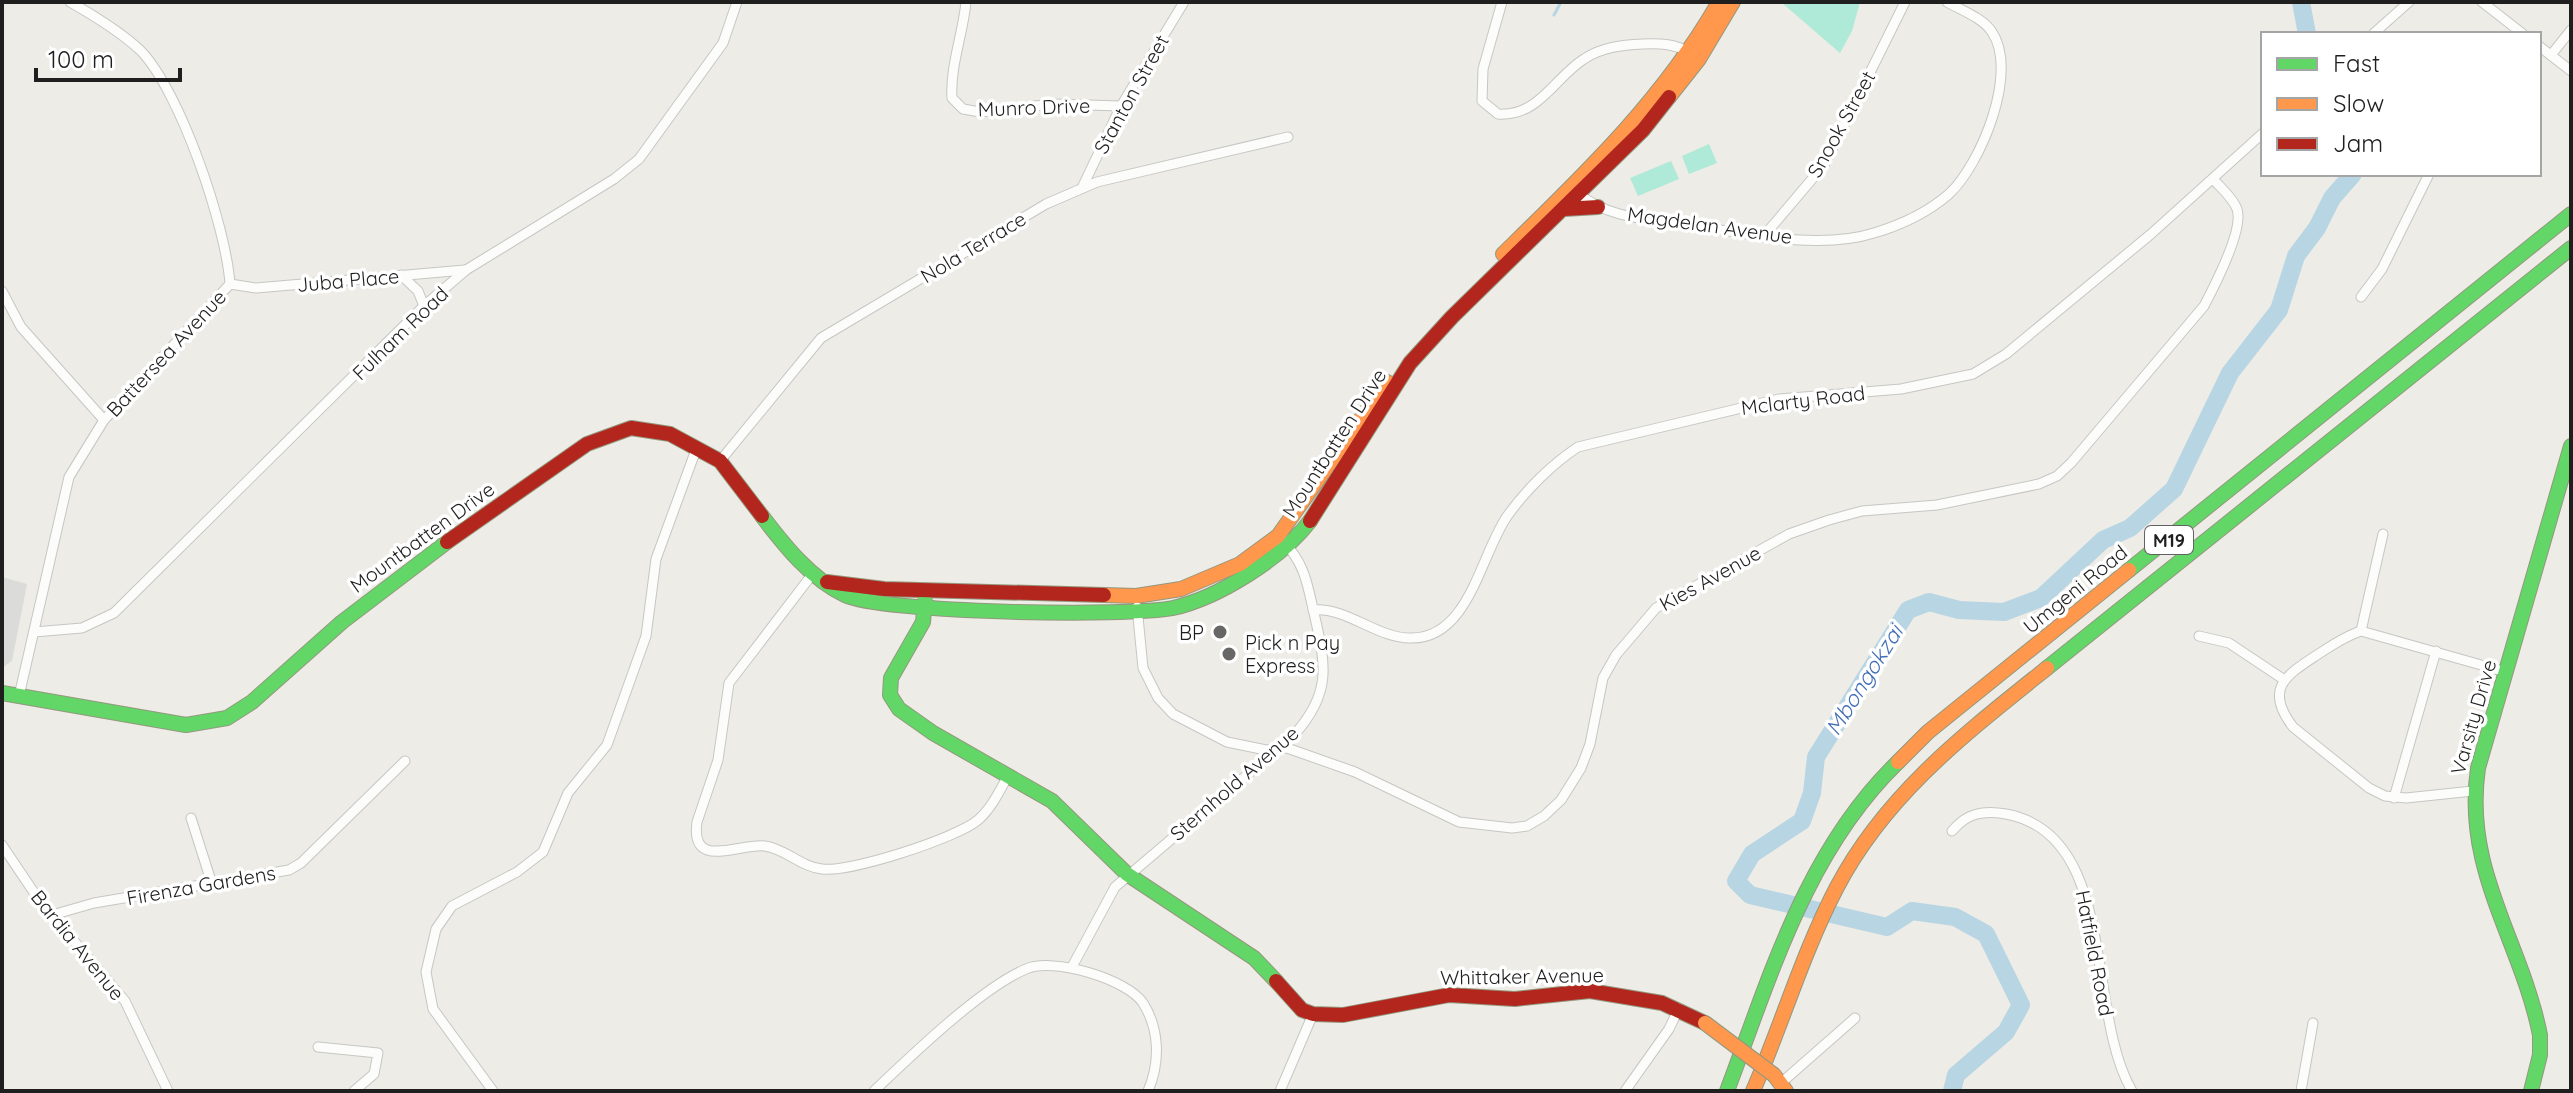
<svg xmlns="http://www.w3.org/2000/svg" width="2573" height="1093" font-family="Quicksand,sans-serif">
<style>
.religious{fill:#dbdbd9}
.pitch{fill:#afe9d7}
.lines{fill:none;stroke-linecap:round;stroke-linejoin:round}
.stream{stroke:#b8d5e3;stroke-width:3}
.river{stroke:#b8d5e3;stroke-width:18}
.street-casing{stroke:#c6c6c3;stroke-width:11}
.fast-casing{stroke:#93987e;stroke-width:16}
.slow-casing{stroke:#93987e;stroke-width:16}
.jam-casing{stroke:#93987e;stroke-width:16}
.street{stroke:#fcfcfb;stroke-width:9}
.fast{stroke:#63d668;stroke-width:14}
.slow{stroke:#ff974d;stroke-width:14}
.jam{stroke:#b3261e;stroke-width:14}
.slow-bridge-casing{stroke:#93987e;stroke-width:16;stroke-linecap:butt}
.slow-bridge{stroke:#ff974d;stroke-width:14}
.poi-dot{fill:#676765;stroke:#fff;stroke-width:3}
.labels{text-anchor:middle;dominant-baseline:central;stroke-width:7;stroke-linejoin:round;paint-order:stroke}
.shield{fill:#fff;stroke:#626262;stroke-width:2}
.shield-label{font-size:18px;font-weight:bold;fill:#1f1f1f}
.street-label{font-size:20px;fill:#1f1f1f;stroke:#fff}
.poi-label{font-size:20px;fill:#1f1f1f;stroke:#fff;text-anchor:end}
.water-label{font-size:22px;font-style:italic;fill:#436eb6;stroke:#fff}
</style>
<rect width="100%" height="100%" fill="#edece7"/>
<path class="religious" d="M2,577L27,584L12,661L2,668Z"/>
<g class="pitch">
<path d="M1781,2H1860L1852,31L1840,53Z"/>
<path d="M1709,144L1717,163L1689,174L1682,156Z"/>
<path d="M1671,161L1679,179L1638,196L1630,178Z"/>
</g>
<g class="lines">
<path class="stream" d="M1554,15L1561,2"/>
<g class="river">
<path d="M2301,2L2307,34"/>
<path d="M1952,1091L1956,1075L2006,1032L2021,1005L1986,934L1955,917L1912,911L1887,927L1750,895L1736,881L1752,854L1802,821L1812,793L1816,757L1908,610L1929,602L1959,610L2004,612L2041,598L2103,540L2130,528L2174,489L2230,373L2279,310L2296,256L2317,228L2332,198L2353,174"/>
</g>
<defs>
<g id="street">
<path d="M966,2C963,34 950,66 952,98L963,109L980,112L1053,104L1121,106"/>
<path d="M1502,2L1483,69L1482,101L1498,114C1539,117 1555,77 1584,59C1602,47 1622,45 1643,44C1661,43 1675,44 1691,53"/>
<path d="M2482,2L2523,34"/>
<path d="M2373,34L2409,2"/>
<path d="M2539,46L2571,71"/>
<path d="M2551,55L2571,30"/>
<path d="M1082,188L1121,106L1184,2"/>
<path d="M1577,192C1608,220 1653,219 1692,225C1747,234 1820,250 1874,233C1901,225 1927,213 1949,194C1981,164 2019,72 1992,32C1983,18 1961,10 1947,2"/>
<path d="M1763,237L1824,165L1905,2"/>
<path d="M401,275L418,291L424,306"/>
<path d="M230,284L256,288L465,270"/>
<path d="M2,291L21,327L104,420"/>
<path d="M2361,297L2382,269L2429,174"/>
<path d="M720,461L821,338L1046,204L1097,182L1288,137"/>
<path d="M814,572L729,683L718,760L697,822C690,871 739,843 765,846C786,849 801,867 822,869C849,873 957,838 978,820C992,808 1000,790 1009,774"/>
<path d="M1137,607L1143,668L1158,698L1173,714L1227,742L1266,750L1287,748L1355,772L1459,822L1512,828L1527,826L1544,816L1561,800L1581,768L1590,744L1603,678L1616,655L1656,608L1789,534L1829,520L1862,511L1937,505L2039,484L2057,476L2071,463L2204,306C2214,287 2244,229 2237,209C2233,198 2221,188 2213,179"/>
<path d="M1313,610C1348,607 1377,639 1412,638C1470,638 1481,552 1508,515C1526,490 1552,464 1578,447L1779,399L1901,389L1973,374L2006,354L2151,234L2263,133"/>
<path d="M2361,631L2383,534"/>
<path d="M34,632L82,628L114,613L424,306L466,270L614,179L639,159L723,43L737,2"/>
<path d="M2199,636L2229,643L2283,679"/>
<path d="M19,696L69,477L104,420L230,284C226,227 181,93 141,51C122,33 93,15 70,2"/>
<path d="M2473,791L2406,798L2385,796L2369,788L2293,727C2264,689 2285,676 2317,655C2331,646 2345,636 2361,631L2506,672"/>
<path d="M2394,798L2436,651"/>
<path d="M191,818L212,884"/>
<path d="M1952,831C1967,813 1983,810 2006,814C2119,835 2085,1012 2132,1091"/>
<path d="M2,845L39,900L125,1001L168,1091"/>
<path d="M52,915L94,903L289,870L301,863L405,761"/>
<path d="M1073,965L1115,887L1294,735C1332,693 1326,665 1314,613C1307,583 1305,564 1283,541"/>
<path d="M318,1047L378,1053L374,1074L354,1091"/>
<path d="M1781,1083L1855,1018"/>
<path d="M493,1091L433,1009L426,972L436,929L452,906L517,872L543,852L568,793L607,745L646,636L656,559L697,447"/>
<path d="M874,1091C911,1056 981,988 1026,969C1053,957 1127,979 1143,1003C1160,1030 1160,1063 1148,1091"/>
<path d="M1280,1091L1313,1014"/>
<path d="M1625,1091L1669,1029L1679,1008"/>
<path d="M2301,1091L2313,1023"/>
</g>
<g id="fast">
<path d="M762,516C784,545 811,579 845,595C882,613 1129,617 1173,608C1218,598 1282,558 1310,521"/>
<path d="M2129,570L2571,214"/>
<path d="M925,601L923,622L891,678L890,695L899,709L933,733L1052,801L1127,874L1254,958L1276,981"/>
<path d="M2047,668L2571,248"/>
<path d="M2,693L186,725L227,718L252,702L342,622L447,542"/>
<path d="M1727,1091C1771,975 1806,851 1898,762"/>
<path d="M2531,1091L2540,1055V1035C2521,940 2463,871 2478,768L2571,446"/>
</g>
<g id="slow">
<path d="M1669,97L1699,59L1733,2"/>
<path d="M1503,254C1583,176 1663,100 1719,2"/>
<path d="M1104,595L1136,596L1181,589L1240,564L1278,536L1387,382"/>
<path d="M1898,762L1928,732L2129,570"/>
<path d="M1774,1075L1786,1091"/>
<path d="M1753,1091C1782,1024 1803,952 1837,887C1886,794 1966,733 2047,668"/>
</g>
<g id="jam">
<path d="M1564,209L1598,207"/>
<path d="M1310,521L1410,363L1452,317L1643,130L1669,97"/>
<path d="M447,542L587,444L631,428L670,434L720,461L762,516"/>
<path d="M827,582L884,589L1104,595"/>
<path d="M1276,981L1302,1010L1313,1014L1343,1015L1449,995L1515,999L1590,991L1662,1003L1705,1023"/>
</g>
</defs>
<use href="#street" class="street-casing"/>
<use href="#fast" class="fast-casing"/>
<use href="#slow" class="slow-casing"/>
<use href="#jam" class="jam-casing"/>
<use href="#street" class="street"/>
<use href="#fast" class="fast"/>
<use href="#slow" class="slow"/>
<use href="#jam" class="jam"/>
<defs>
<path id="slow-bridge" d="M1705,1023L1774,1075"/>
</defs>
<use href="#slow-bridge" class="slow-bridge-casing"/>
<use href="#slow-bridge" class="slow-bridge"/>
</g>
<g class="poi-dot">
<circle cx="1220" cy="632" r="8"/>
<circle cx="1229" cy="654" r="8"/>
</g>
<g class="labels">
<rect class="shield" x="2145" y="526" width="48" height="28" rx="6"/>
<g class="shield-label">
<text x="2169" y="540">M19</text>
</g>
<g class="street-label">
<text transform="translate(1131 94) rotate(-61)">Stanton Street</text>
<text transform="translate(1034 107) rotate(-2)">Munro Drive</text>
<text transform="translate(1841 124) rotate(-61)">Snook Street</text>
<text transform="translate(1710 225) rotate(8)">Magdelan Avenue</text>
<text transform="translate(973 247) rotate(-31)">Nola Terrace</text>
<text transform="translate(348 280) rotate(-5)">Juba Place</text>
<text transform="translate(400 333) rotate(-44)">Fulham Road</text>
<text transform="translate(166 353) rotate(-47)">Battersea Avenue</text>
<text transform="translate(1803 400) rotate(-7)">Mclarty Road</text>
<text transform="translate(1334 443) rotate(-57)">Mountbatten Drive</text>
<text transform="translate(422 537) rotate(-36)">Mountbatten Drive</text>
<text transform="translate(1710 578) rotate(-29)">Kies Avenue</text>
<text transform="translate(2075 589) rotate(-39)">Umgeni Road</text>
<text transform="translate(2473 717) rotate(-74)">Varsity Drive</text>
<text transform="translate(1234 783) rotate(-41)">Sternhold Avenue</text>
<text transform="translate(201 885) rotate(-10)">Firenza Gardens</text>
<text transform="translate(78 945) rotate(51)">Bardia Avenue</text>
<text transform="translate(2095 953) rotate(79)">Hatfield Road</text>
<text transform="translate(1522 976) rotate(-1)">Whittaker Avenue</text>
</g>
<g class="poi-label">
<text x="1204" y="632">BP</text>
<text x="1245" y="642" text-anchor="start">Pick n Pay<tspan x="1245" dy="23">Express</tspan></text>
</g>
<g class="water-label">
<text transform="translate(1864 680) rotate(-58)">Mbongokzai</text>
</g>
</g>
<rect width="2573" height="1093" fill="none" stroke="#1f1f1f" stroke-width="8"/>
<rect x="2261" y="32" width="280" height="144" fill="#ffffff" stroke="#a5a5a5" stroke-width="2"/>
<rect x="2277" y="58" width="40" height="12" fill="#63d668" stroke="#a5a5a5" stroke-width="2"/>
<text x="2333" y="72" font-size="24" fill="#1f1f1f">Fast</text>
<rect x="2277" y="98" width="40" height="12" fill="#ff974d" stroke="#a5a5a5" stroke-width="2"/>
<text x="2333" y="112" font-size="24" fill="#1f1f1f">Slow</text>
<rect x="2277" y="138" width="40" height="12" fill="#b3261e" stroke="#a5a5a5" stroke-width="2"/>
<text x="2333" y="152" font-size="24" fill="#1f1f1f">Jam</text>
<path d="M36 68v12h144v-12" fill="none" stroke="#1f1f1f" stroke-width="4"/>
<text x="48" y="68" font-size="24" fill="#1f1f1f" stroke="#ffffff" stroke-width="6" paint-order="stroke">100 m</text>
</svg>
